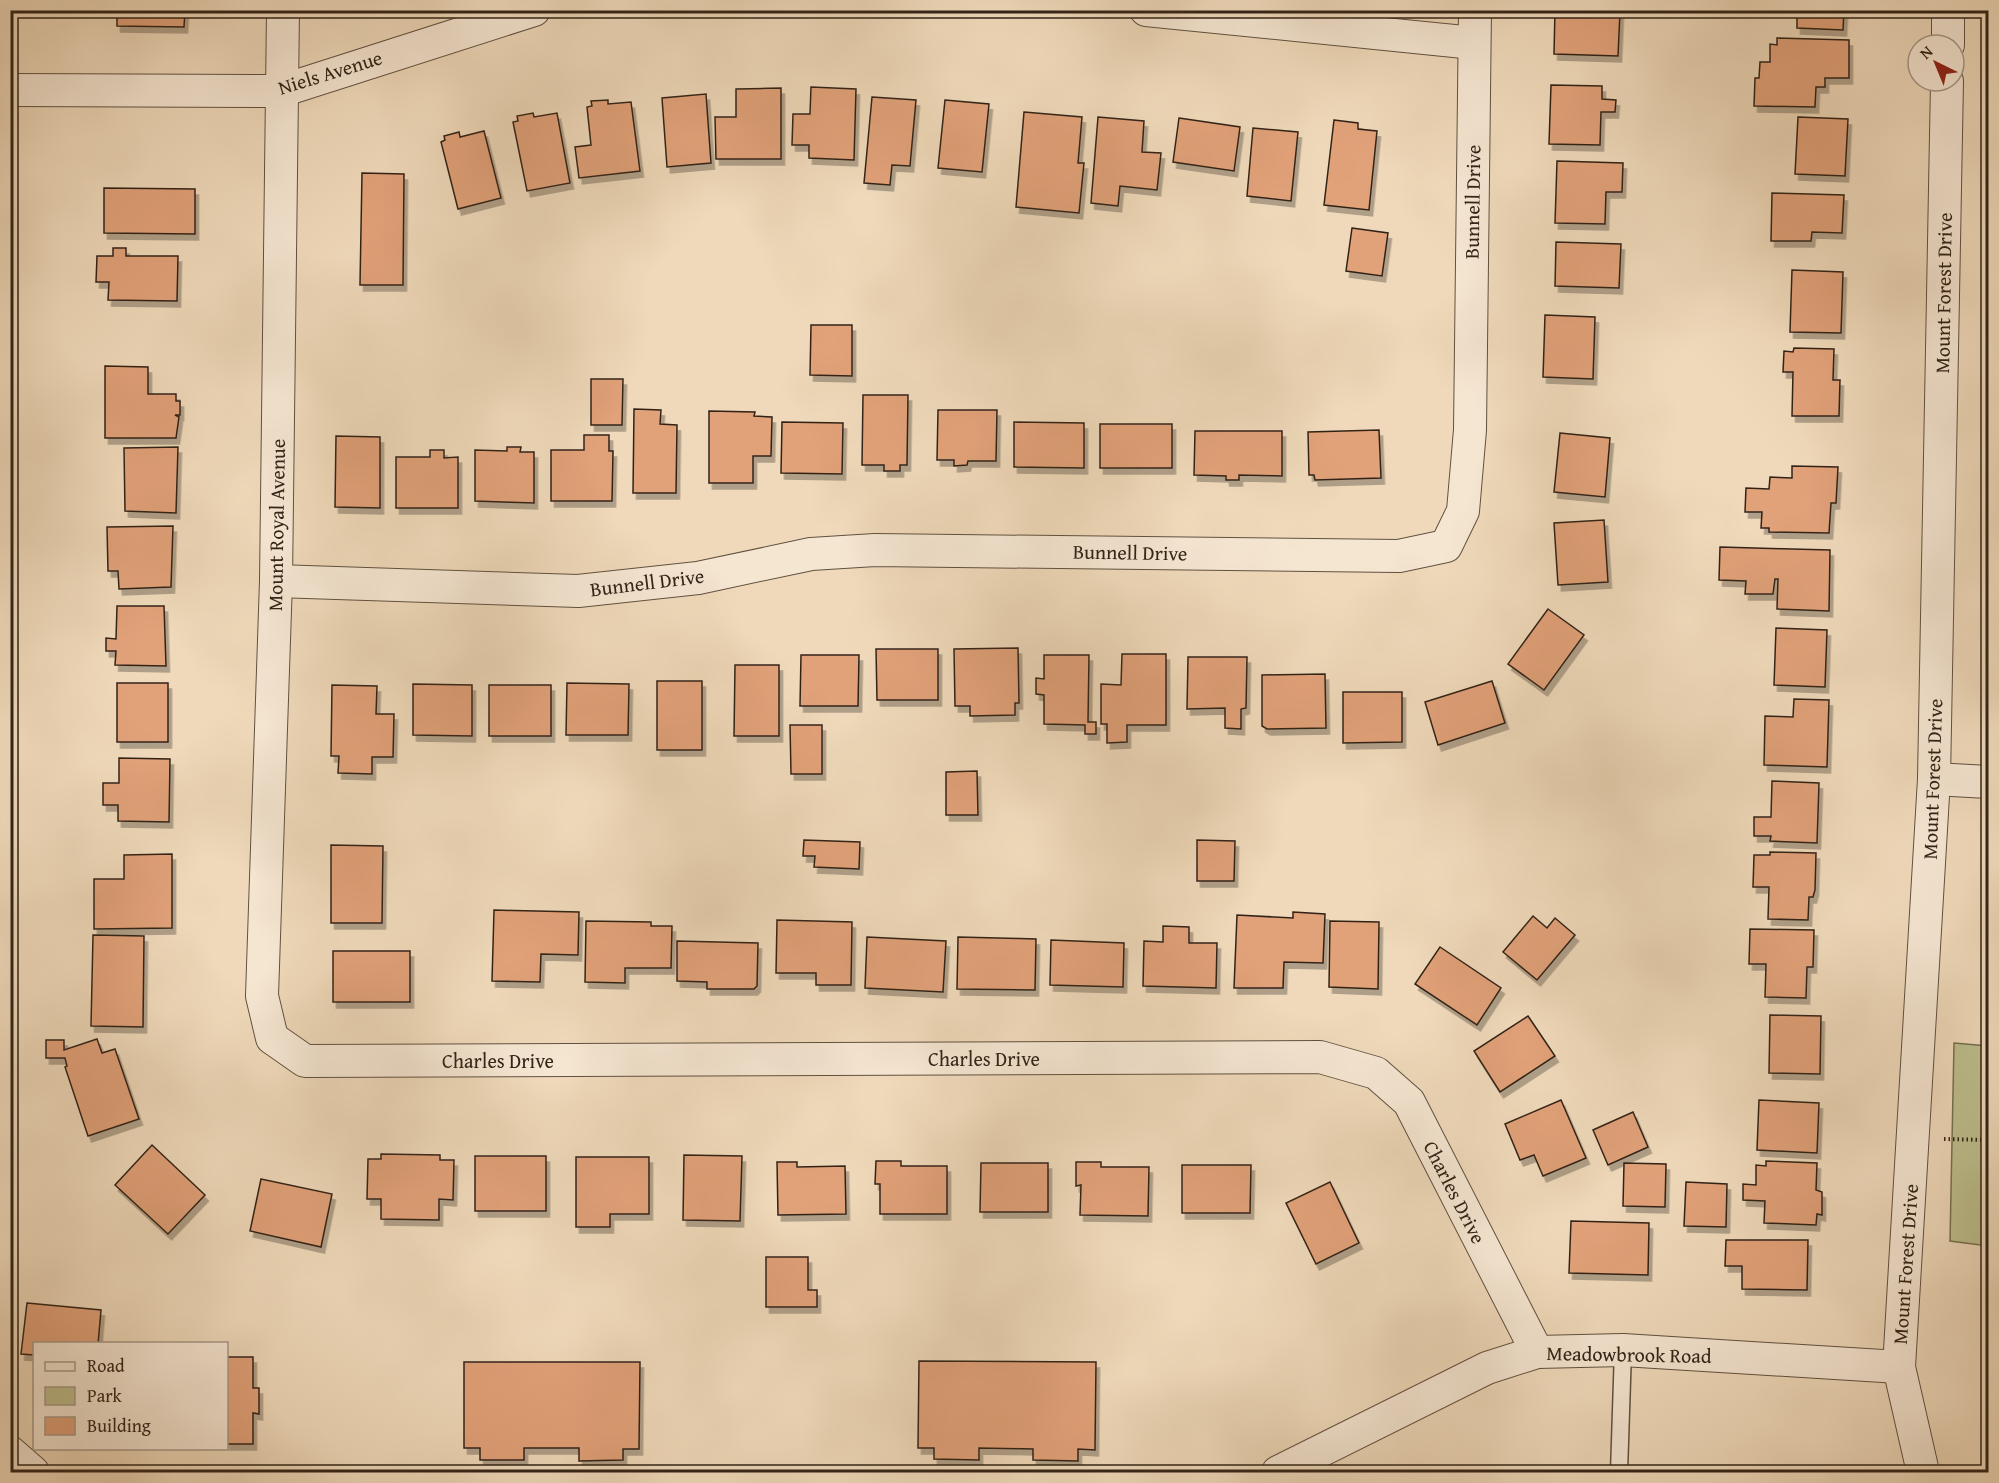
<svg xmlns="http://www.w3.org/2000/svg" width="1999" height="1483" font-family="'Gentium Book Plus',serif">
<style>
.green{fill:#bdbe8d;stroke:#787152;stroke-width:1.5}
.building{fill:#e1a179;stroke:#322418;stroke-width:1.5;filter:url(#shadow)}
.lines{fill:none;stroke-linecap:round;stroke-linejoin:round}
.service-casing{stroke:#615140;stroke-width:19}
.minor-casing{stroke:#615140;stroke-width:34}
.path{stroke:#322418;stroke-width:4;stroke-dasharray:1.5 3;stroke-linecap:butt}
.service{stroke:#f5e6d2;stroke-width:16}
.minor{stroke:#f5e6d2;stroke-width:32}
.labels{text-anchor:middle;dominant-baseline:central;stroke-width:4.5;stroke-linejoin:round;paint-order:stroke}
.street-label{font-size:20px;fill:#322418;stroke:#f5e6d2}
</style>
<defs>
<filter id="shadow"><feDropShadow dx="3.5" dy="6" stdDeviation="0" flood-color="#0004"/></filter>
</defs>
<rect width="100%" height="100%" fill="#efd9ba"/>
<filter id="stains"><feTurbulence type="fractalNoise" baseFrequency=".00333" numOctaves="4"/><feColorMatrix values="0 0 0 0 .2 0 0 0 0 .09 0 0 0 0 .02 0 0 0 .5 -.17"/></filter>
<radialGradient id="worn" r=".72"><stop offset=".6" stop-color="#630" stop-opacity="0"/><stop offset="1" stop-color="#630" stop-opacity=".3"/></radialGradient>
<path class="green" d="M1954,1043L1988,1046V1246L1950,1241Z"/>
<g class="building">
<path d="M117,10H185L184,27L117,26Z"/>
<path d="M1555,10L1620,12L1618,56L1554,54Z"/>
<path d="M1797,10H1844L1843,30L1797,28Z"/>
<path d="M1777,38L1849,40V78H1825V87H1816L1815,107L1754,106L1755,78H1759L1760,62H1770V44L1777,45Z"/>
<path d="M1551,85L1602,86V99L1616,100L1615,112H1601L1600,145L1549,144Z"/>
<path d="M811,87L856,89L854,160L809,158V145H792L793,114H810Z"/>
<path d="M781,88V159H716L715,117H736V89Z"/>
<path d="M706,94L711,163L667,167L662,98Z"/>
<path d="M872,97L916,100L910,166L892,165L890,185L864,183Z"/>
<path d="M608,100V104L631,102L640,171L579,178L575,147L591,145L587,107L592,106L591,101Z"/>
<path d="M945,100L989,104L982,172L938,168Z"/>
<path d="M1024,112L1082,117L1078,163H1084L1079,213L1016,207Z"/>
<path d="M533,113L534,117L557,113L570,183L527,191L513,122L518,121L517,116Z"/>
<path d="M1098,117L1144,121L1142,152L1161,153L1157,190L1120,186L1118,206L1091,203Z"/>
<path d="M1798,117L1848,119L1845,176L1795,174Z"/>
<path d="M1179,118L1240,127L1234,171L1173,162Z"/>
<path d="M1334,120L1358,123V129L1377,131L1369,210L1324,205Z"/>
<path d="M1253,128L1298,132L1291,201L1247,196Z"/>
<path d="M484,131L501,198L458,209L441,142L445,140L444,136L459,132L460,137Z"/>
<path d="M1557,161L1623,163L1622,192H1606L1605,224L1555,223Z"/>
<path d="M362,173L404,174L403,285H360Z"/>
<path d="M104,188L195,189V234L104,233Z"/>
<path d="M10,192H12L11,243H10Z"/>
<path d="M1772,193L1844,195L1842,233L1812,232L1811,241H1771Z"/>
<path d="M1352,228L1388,233L1382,276L1346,271Z"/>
<path d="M1556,242L1621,244L1619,288L1555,286Z"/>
<path d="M113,248H126V256H178L177,301L108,300L109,282H96L97,256H113Z"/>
<path d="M1792,270L1843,272L1841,333L1790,332Z"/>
<path d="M1545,315L1595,317L1593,379L1543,377Z"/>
<path d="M811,325H852V376L810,375Z"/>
<path d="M1794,348L1834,349L1833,380H1840L1839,416H1792L1793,372H1783L1784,351L1793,352Z"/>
<path d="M105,366L148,367V394H176V401H180V415H175L179,417L176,438H105Z"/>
<path d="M591,379H623L622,425H591Z"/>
<path d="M863,395H908L907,465H900V471H884V465H862Z"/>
<path d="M634,409L661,410L660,424L677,425L676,493H633Z"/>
<path d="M938,410H997L996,461H968L967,465L954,466V460H937Z"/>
<path d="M709,411L755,412L754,416L772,417L771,456H753V483H709Z"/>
<path d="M782,422L843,423L842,474L781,473Z"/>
<path d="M1014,422L1084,423V468L1014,467Z"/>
<rect x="1100" y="424" width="72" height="44"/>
<path d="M1379,430L1381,478L1315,480L1314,475H1309L1308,432Z"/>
<path d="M1195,431H1282V476L1239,475V480H1226V476L1194,475Z"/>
<path d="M1560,433L1610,438L1605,497L1554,492Z"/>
<path d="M584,435H609V451H613L612,501H551V450H584Z"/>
<path d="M336,436L380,437V508L335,507Z"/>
<path d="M178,447L176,513L125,511L124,448Z"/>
<path d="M507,447H521L520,452H534V503L475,501V450L507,451Z"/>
<path d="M430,450H444V458L458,457V508H396V457H430Z"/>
<path d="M1792,466L1838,467L1836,503H1831L1829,533L1769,532V528H1761L1762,512H1745L1746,488L1769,489L1770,477L1792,478Z"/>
<path d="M1604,520L1608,582L1558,585L1554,523Z"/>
<path d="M173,526L171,587L119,589L118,571H108L107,527Z"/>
<path d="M1720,547L1830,550L1829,611L1777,609L1778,579H1775L1773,594H1745L1746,581L1719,580Z"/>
<path d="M117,606H164L166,666L115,665L116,651H106V638L116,639Z"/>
<path d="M1548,609L1584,635L1544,690L1508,664Z"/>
<path d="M1776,628L1827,630L1825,687L1774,685Z"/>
<path d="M1018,648L1019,703H1015V715L970,716V706H955L954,649Z"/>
<path d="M876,649H938V700H877Z"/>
<path d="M1122,654H1166V725H1127V742L1107,743V724H1101V684L1121,685Z"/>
<path d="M801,655H859L858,706H800Z"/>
<path d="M1044,655H1089L1088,722H1096V734H1085V725L1044,724V695L1036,694V678L1044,679Z"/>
<path d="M1188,657H1247L1246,708L1241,709V729L1225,728V708L1187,709Z"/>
<path d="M735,665H779V736H734Z"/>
<path d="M1325,674L1326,728L1267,729L1262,726V675Z"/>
<rect x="657" y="681" width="45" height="69"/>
<path d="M1492,681L1505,723L1438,745L1425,702Z"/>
<rect x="117" y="683" width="51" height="59"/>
<path d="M567,683L629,684L628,735H566Z"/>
<path d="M413,684L472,685V736L413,735Z"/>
<path d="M332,685L377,686L376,714H394L393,757H372V774L338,773L339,756H331Z"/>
<rect x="489" y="685" width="62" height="51"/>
<path d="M1343,692H1402V742L1343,743Z"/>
<path d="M1794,699L1829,700L1827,767L1764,765L1765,716L1793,717Z"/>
<path d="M790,725H822V774H791Z"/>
<path d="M119,758L170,759L169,822L118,821V805H103V783H119Z"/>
<path d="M977,771L978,815H946V772Z"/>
<path d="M1772,781L1819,783L1817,843L1770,841L1771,836H1754V817H1771Z"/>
<path d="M804,840L860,842L859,869L814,867L815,856H803Z"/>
<path d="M1197,840L1235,841L1234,881H1197Z"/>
<path d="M331,845L383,846L382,923H331Z"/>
<path d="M1770,852L1816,853L1815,890L1813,897H1809L1808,920L1768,919L1769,887H1753L1754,855H1770Z"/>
<path d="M172,854V928L94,929V879H124V855Z"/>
<path d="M1986,879H1988V921L1985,920Z"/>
<path d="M494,910L579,912L578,955L541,954L540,982L492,981Z"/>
<path d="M1293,912L1325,914L1323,963L1284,962L1283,988H1234L1237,915L1293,918Z"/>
<path d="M1533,916L1547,928L1555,918L1575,935L1537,980L1503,952Z"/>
<path d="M777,920L852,922L851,985H816V973H776Z"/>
<path d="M586,921L651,922V926H672L671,968H625V983L585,982Z"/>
<path d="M1330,921L1379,922L1378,989L1329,987Z"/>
<path d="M1163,926L1189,927V943H1217L1216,988L1143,986L1144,941L1163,942Z"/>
<path d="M1750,929L1814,930L1813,967H1807L1806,998L1765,997L1766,964H1749Z"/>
<path d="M93,935L144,936L143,1027L91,1026Z"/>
<path d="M867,937L946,941L943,992L865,988Z"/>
<path d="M958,937L1036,939L1035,990L957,989Z"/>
<path d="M1051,940L1124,943L1123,987L1050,985Z"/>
<path d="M677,941L758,943L757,986L754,989H707V982L677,981Z"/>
<path d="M1440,947L1501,988L1477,1025L1415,984Z"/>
<rect x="333" y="951" width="77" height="51"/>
<path d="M1770,1015L1821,1016L1820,1074L1769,1073Z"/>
<path d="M1528,1016L1555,1056L1500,1092L1474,1051Z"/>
<path d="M97,1039L102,1053L115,1049L139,1119L88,1136L65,1067L67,1066L65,1058H46V1040H64V1050Z"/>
<path d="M1561,1100L1586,1158L1543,1176L1534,1155L1520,1160L1505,1124Z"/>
<path d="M1759,1100L1819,1103L1817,1153L1757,1150Z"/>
<path d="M1633,1112L1648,1147L1608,1165L1593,1130Z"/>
<path d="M152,1145L205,1195L168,1234L115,1185Z"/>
<path d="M381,1154L440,1155V1160H454L453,1200L439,1199V1220L381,1219V1199H367L368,1159H381Z"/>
<path d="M684,1155L742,1156L740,1221L683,1220Z"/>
<rect x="475" y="1156" width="71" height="55"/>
<path d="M576,1157H649V1214H610V1227H576Z"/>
<path d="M876,1161H901V1166H947V1214H880V1184H875Z"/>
<path d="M1766,1161L1817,1163L1816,1190L1822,1192V1215L1817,1214L1816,1225L1764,1223L1765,1201L1743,1200V1184L1756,1185V1165L1766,1166Z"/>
<path d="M777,1162H797V1167L845,1166L846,1214L778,1215Z"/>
<path d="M1076,1162H1101V1167H1149L1148,1216L1080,1215L1081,1185L1076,1186Z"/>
<path d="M981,1163H1048V1212H980Z"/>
<path d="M1624,1163L1666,1164L1665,1207L1623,1206Z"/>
<path d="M1182,1165H1251L1250,1213H1182Z"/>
<path d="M261,1179L332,1194L321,1247L250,1231Z"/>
<path d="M1330,1182L1359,1243L1316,1264L1286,1203Z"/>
<path d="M1686,1182L1727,1184L1726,1227L1684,1226Z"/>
<path d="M1571,1221L1649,1223L1648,1275L1569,1273Z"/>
<path d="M1726,1240H1808L1807,1290L1742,1289V1266H1725Z"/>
<path d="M766,1257H808V1290H817V1307H766Z"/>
<path d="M27,1303L101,1310L98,1344H34V1355L21,1354Z"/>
<path d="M226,1357H253V1388H259V1414L253,1413V1444H226Z"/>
<path d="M919,1361L1096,1362L1095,1450L1078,1449V1461L1033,1460V1449L979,1448V1460L934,1459V1448H918Z"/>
<path d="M464,1362H640L639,1449H623V1460L579,1461V1448H524V1460H480V1448H464Z"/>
</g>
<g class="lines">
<defs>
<path id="service" d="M1619,1472L1623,1350"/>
<g id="minor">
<path d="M283,10L276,581L262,996L272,1038L305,1061L1320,1057L1376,1073L1409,1102L1537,1352"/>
<path d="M1146,10L1474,43"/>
<path d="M1948,45V10"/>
<path d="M10,90L281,91L534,10"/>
<path d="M276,581L578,591L698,578L811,554L875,550L1399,556L1446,546L1463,511L1470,430L1475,10"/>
<path d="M1934,779L1988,782"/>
<path d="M10,1452L33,1472"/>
<path d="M1278,1472L1487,1368L1537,1352L1623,1350L1899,1367"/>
<path d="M1923,1472L1899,1367L1934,779L1947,81"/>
</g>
</defs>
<use href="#service" class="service-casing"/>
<use href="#minor" class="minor-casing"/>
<path class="path" d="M1944,1139L1988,1140"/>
<use href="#service" class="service"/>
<use href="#minor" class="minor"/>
</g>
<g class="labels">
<g class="street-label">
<text transform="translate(330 72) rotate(-17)">Niels Avenue</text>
<text transform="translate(1472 202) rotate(-89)">Bunnell Drive</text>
<text transform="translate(1943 293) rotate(-89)">Mount Forest Drive</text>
<text transform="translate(276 525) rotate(-89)">Mount Royal Avenue</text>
<text transform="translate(1130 552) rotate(1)">Bunnell Drive</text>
<text transform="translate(647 582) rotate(-7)">Bunnell Drive</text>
<text transform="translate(1932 779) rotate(-88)">Mount Forest Drive</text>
<text x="984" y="1058">Charles Drive</text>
<text x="498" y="1060">Charles Drive</text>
<text transform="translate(1455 1192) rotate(63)">Charles Drive</text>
<text transform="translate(1905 1264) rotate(-86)">Mount Forest Drive</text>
<text transform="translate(1629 1354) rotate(1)">Meadowbrook Road</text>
</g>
</g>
<rect width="1999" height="1483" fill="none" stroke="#efd9ba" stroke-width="36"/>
<rect x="12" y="12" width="1975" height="1459" fill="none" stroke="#322418" stroke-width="3"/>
<rect x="18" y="18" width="1963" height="1447" fill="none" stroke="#322418" stroke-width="1.5"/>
<rect x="33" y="1342" width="195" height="108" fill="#f5e6d2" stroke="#a79888" stroke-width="1.5"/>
<rect x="45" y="1362" width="30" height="9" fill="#f5e6d2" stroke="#a79888" stroke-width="1.5"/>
<text x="87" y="1372" font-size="18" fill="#322418">Road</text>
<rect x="45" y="1387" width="30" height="18" fill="#bdbe8d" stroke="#a79888" stroke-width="1.5"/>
<text x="87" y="1402" font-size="18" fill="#322418">Park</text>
<rect x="45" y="1417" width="30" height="18" fill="#e1a179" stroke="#a79888" stroke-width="1.5"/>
<text x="87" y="1432" font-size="18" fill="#322418">Building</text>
<g transform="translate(1936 63) rotate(317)"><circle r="28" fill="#f5e6d2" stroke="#a79888" stroke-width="1.5"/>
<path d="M0-4.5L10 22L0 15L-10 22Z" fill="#8f2418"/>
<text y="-9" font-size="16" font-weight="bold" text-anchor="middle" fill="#322418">N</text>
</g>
<rect width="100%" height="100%" filter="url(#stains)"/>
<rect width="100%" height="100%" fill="url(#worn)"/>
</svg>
